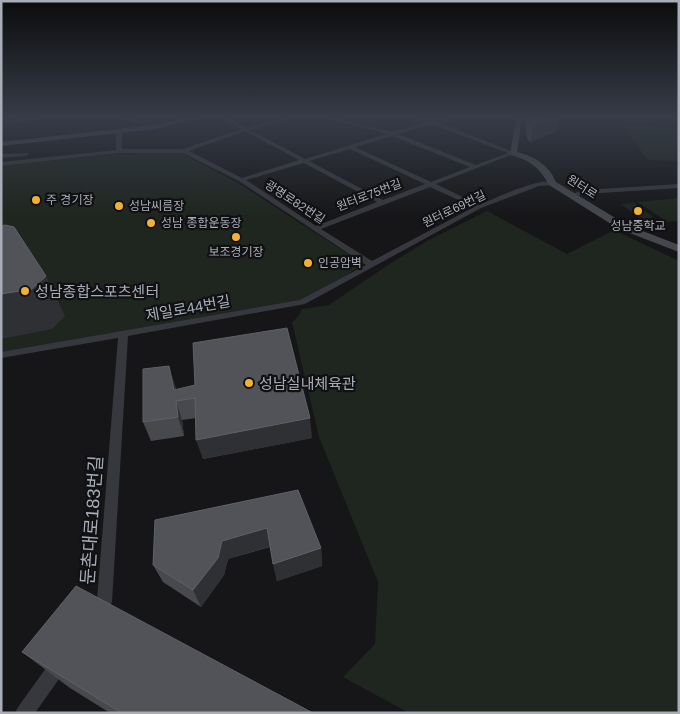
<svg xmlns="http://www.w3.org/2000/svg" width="680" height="714" font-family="Helvetica,'Noto Sans KR',sans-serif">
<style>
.green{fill:#1e261f}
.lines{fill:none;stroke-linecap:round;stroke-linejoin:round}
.street{fill:#37383d;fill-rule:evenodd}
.secondary{fill:#45474d;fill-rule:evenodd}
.wall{fill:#47494d}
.shaded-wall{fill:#2f3033}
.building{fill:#525359;stroke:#5f6168}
.poi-dot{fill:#f2b134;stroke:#111113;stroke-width:2}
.labels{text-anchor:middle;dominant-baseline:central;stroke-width:4.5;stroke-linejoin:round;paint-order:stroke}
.far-street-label{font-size:12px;fill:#a8adb8;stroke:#111113}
.far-poi-label{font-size:12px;fill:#a8adb8;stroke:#111113;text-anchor:start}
.poi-label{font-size:15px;fill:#a8adb8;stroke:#111113;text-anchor:start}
.street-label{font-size:15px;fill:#a8adb8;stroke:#111113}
.near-street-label{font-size:18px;fill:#a8adb8;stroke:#111113}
</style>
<rect width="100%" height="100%" fill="#161618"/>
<g class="green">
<path d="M622,125L679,128V161L648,160Z"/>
<path d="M179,152L238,183L364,264L302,302L1,354V166L117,154Z"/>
<path d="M679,198V221L667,222L638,202Z"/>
<path d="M634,203L660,222L646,223L621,204Z"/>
<path d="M487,211L567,254L614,230L679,261V713H409L343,677L375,644L378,582L319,437L292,322L298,317L302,309L329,305L391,263L429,240Z"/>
</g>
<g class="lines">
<g class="street">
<path d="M36,117H48L1,125V122Z"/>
<path d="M117,117H125L158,127L155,129Z"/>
<path d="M220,117H226L246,128L288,117H296L250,130L305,159L387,134L320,117H329L392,132L427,122L417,117C422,117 428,120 433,120C439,119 444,117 450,117L437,122L516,153L436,184L479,205C495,199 541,175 555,183L552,185L539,186L481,208L305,304L128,336L112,602L103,616L98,619L93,616L90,611L97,600L118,338L1,358V352L300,300L366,265L239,181L183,153H119L1,166V162L116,150V131L119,129L122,131V149H183L241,129ZM432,124L508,153L476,165L398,134ZM245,131L299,160L242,178L189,151ZM392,136L470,167L431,182L355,147ZM350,149L425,184L383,200L309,161ZM304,163L377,202L316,226L246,180ZM430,187L474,207L372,261L321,229Z"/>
<path d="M28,153L29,154L26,156L1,158V154Z"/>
<path d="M679,184V188L585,194L571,197L568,195L585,190Z"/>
<path d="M60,655L66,657L68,663L66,669L35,713H15L18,707L54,657Z"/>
</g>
<g class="secondary">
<path d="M190,117H202L155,129L1,146V142L155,125Z"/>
<path d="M516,117H522L517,152C534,156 549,165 556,182L627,225L679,245V252L619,229L549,185C540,168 529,159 510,155Z"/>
</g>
</g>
<g class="wall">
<path d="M527,117H561L557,131L530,142L527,138L525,125Z"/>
<path d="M175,385L176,390L312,438L203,459L196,418L182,420L184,436L151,441L143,422Z"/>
<path d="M155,520L321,548L322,566L277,581L270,547L228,559L224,575L201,607L163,582L153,565Z"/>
<path d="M22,652L313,713H110L70,688Z"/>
</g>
<g class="shaded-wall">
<path d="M552,117H561L557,131L530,142L534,124Z"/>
<path d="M46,276L65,316L52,329L1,339V294Z"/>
<path d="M169,366L175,385L178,400L174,390Z"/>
<path d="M176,401L182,420L184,436L178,417Z"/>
<path d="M310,418L312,438L203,459L196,440Z"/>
<path d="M267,528L271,546L228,559L224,575L201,607L193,590L222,541Z"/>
<path d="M321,548L322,566L277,581L273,564Z"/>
</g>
<g class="building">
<path d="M531,117H552L534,124L531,121Z"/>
<path d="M5,225L14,227L46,276L32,289L1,294V226Z"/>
<path d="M287,328L310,418L196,440L195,398L176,401L178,417L143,422V369L169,366L174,390L195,385L193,343Z"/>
<path d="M298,490L321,548L273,564L267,528L222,541L218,558L193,590L153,565L155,520Z"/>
<path d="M76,586L313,713H122L22,652Z"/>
</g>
<linearGradient id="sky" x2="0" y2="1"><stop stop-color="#0c0c0d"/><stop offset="0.54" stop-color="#363c48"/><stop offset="1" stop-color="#363c48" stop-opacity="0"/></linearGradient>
<rect width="680" height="217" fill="url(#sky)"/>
<g class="poi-dot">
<circle cx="36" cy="200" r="5"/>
<circle cx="119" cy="206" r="5"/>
<circle cx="638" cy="211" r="5"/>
<circle cx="151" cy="223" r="5"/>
<circle cx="236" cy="237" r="5"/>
<circle cx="308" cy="263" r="5"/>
<circle cx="25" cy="291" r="5"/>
<circle cx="249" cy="383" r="5"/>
</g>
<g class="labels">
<g class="far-street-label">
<text transform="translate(582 187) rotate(33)">원터로</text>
<text transform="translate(369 195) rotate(-21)">원터로75번길</text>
<text transform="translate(295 202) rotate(33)">광명로82번길</text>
<text transform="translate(454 209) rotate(-26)">원터로69번길</text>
</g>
<g class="far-poi-label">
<text x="46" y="200">주 경기장</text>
<text x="129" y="206">성남씨름장</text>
<text x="161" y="223">성남 종합운동장</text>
<text x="638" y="226" text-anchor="middle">성남중학교</text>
<text x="236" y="252" text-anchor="middle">보조경기장</text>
<text x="318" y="263">인공암벽</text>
</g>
<g class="poi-label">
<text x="35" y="291">성남종합스포츠센터</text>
<text x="259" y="383">성남실내체육관</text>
</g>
<g class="street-label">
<text transform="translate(188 308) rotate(-10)">제일로44번길</text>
</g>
<g class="near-street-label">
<text transform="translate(92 520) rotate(-86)">둔촌대로183번길</text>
</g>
</g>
<rect width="680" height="714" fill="none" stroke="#a8adb8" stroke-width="5"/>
</svg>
